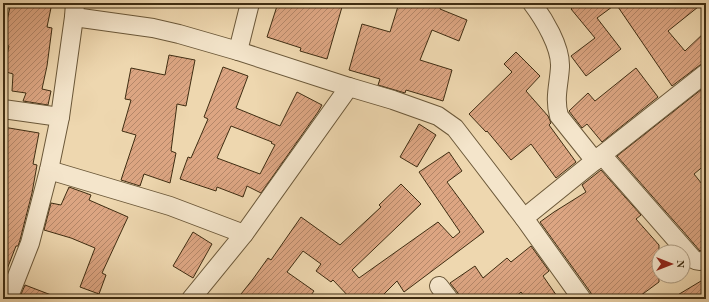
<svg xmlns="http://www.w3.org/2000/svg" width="709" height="302" font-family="'Old Standard TT',serif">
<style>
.building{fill:url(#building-hatch);stroke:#3f2d12;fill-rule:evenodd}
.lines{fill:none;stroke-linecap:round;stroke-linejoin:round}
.street-casing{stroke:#6b5839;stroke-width:20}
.street{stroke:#f4e5cb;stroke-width:18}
</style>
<defs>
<pattern id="building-hatch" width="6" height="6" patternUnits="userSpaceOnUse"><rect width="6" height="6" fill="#dca582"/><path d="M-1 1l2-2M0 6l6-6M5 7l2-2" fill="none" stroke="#b48769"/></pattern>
</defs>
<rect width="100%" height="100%" fill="#eed7af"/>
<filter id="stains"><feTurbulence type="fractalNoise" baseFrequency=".005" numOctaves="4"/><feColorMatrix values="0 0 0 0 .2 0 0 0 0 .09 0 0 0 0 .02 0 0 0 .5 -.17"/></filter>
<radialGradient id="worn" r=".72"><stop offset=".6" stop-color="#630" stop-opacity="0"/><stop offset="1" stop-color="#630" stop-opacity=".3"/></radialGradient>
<g class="building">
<path d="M11,3H52L47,27L52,28L47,66L42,89L51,91L48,105L23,101L26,93L12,91L13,74L3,71L9,46L3,44V28L5,29Z"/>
<path d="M278,3H329L342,7L327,59L300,51L301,48L267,37Z"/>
<path d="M399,3H442L440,9L467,20L459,41L432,30L420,60L452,70L443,101L406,90L405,93L378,85L380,79L349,70L362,24L390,32Z"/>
<path d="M577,3H703L668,31L685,51L706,31V63L700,65L672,86L616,4L597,18L621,49L586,76L571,56L595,38L571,9Z"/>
<path d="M516,52L540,76L526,91L548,116L551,123L549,125L576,162L556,178L531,144L511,160L487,131L486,132L469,114L512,72L504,64Z"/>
<path d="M169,55L195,60L186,106L177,104L171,151L176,153L170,183L144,174L140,186L121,180L136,135L122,131L131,100L125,99L131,68L165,75Z"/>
<path d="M223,67L248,76L236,108L280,126L297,92L322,105L318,112L261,193L247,186L243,197L217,187L216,191L180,179L188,157L191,158L208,119L204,117ZM231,126L272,142L271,143L275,145L260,174L217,158Z"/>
<path d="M636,68L658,97L602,142L587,124L582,128L569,111L588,93L595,101Z"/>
<path d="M702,89L706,96V164L694,174L706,189V249L700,251L682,230L666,212L617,156Z"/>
<path d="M419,124L436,135L417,167L400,157Z"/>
<path d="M3,127L39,133L33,164L37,165L32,193L20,240L18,246H16L4,277L3,276V179L7,156L3,155Z"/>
<path d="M449,152L462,171L447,182L484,232L404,292L397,281L379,299H351L333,280L331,282L316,271L321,264L303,251L287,272L314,291L308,299H237L253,279L268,258L271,260L301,217L340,245L381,207L379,205L401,184L421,204L352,270L359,278L438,222L453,238L460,232L419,172Z"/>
<path d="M601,170L641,215L636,219L659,245V282L636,299H592L591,293L540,222L554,212L586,192L582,185Z"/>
<path d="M69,187L91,195L89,200L128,217L102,273L106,275L99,294L80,287L95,248L71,238L44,230L51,203L61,205Z"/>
<path d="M193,232L212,244L193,278L173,266Z"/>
<path d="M531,246L549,271L543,276L559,299H526L521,292L513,299H459L458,293L450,283L475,266L483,278L507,258L511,262Z"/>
<path d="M668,246L673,252H661Z"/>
<path d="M706,278V299H671Z"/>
<path d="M25,285L59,298V299H19Z"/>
</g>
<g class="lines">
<defs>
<g id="street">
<path d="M532,3C544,19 561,47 560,67C559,85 554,98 559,116L595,161"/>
<path d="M74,17L153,28L179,34L238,51L349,87L393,100L438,116L455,128L482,163L524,218L582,299"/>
<path d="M238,51L250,3"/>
<path d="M3,109L60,117"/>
<path d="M602,155L693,259C698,262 701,262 706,259"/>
<path d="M49,170L170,206L244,234"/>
<path d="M524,218L602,155L706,73"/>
<path d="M439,286L449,299"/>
<path d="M7,299L12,289L30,243L49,170L60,117L74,17L75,3"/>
<path d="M191,299L244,234L349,87"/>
</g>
</defs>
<use href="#street" class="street-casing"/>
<use href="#street" class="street"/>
</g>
<rect width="709" height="302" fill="none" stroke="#eed7af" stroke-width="16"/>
<rect x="4" y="4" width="701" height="294" fill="none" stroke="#3f2d12" stroke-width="2"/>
<rect x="8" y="8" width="693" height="286" fill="none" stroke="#3f2d12"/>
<g transform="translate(671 264) rotate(90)"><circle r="19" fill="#f4e5cb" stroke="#ac9b81"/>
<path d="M0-3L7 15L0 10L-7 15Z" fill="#8f2418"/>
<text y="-6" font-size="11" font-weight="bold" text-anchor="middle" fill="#3f2d12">N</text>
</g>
<rect width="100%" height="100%" filter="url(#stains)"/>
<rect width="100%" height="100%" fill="url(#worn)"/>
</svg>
